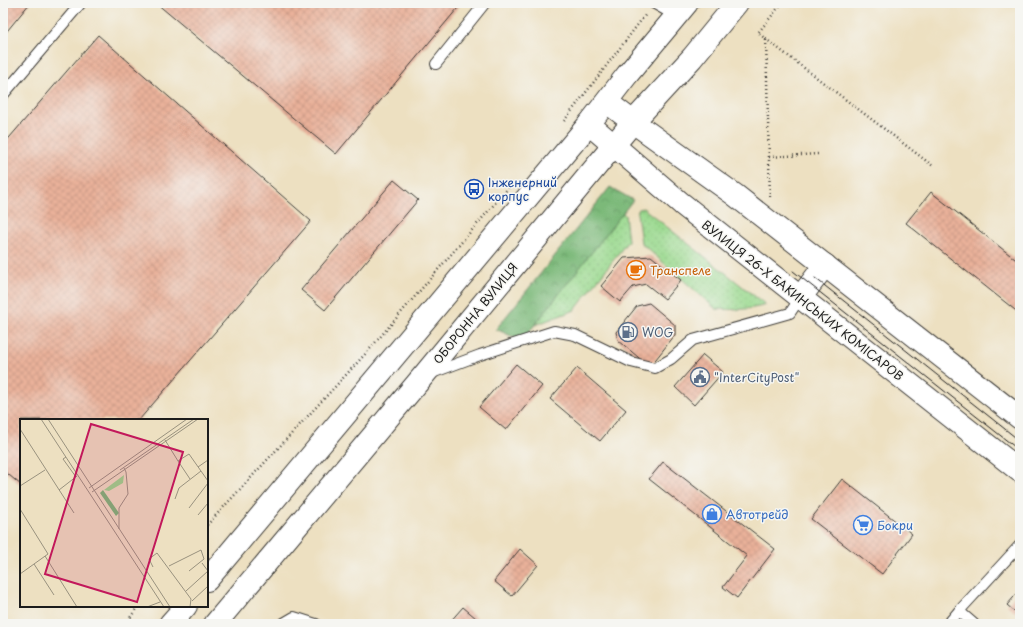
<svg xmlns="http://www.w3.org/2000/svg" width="1023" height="627" font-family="'Playpen Sans',sans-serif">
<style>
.grass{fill:url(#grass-dots);stroke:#5b7a55}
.forest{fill:url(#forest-crowns);stroke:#4c6a4a}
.building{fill:url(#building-cross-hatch)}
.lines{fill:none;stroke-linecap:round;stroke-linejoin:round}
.service-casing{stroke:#3b3935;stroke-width:12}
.tertiary-casing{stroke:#3b3935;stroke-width:24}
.primary-casing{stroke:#3b3935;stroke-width:24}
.path{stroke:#3b3935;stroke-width:2.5;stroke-dasharray:1 3;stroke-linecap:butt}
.service{stroke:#fff;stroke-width:10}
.tertiary{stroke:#fff;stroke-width:22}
.primary{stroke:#fff;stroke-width:22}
.tram{stroke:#1c1c1c;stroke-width:1}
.labels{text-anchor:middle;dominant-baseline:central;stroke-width:3;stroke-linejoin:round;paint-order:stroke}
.transit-label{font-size:12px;fill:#164399;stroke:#f6f6f2;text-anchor:start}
.food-label{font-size:12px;fill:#c56008;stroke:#f6f6f2;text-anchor:start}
.street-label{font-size:12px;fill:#1c1c1c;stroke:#f6f6f2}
.service-label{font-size:12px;fill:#4e5e75;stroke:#f6f6f2;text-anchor:start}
.shop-label{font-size:12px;fill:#366cbe;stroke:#f6f6f2;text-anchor:start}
.inset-road{fill:none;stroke:#99927f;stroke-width:1}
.view{fill:#c2185b;fill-opacity:0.15;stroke:#c2185b;stroke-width:2}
.inset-edge{fill:none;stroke:#1c1c1c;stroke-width:2}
</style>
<defs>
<pattern id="grass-dots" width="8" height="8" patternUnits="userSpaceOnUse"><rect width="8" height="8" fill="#9ad98e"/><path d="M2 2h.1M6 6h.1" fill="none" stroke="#84ba7a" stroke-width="1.8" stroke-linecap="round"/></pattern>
<pattern id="forest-crowns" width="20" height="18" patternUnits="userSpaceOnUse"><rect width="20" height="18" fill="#7bb979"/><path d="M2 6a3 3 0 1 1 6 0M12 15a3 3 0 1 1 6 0" fill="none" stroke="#6a9e68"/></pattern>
<pattern id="building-cross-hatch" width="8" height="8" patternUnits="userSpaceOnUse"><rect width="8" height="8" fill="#e9b19a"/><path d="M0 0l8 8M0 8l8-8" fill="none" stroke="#c79884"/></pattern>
</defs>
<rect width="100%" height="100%" fill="#f6f6f2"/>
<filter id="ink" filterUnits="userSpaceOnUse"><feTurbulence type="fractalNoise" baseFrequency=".025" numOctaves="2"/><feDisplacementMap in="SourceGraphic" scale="8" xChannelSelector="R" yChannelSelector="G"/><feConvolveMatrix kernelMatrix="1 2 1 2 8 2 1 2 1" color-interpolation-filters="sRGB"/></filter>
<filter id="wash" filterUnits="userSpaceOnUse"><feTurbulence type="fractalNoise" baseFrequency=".012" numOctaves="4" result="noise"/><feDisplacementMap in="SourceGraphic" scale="16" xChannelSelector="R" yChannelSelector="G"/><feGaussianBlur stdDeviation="0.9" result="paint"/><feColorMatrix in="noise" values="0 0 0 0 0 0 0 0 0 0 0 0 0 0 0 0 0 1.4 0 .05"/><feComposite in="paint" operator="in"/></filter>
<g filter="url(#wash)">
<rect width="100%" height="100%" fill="#ede0c1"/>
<g class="grass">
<path d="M643,208L766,305C750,310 732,310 716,309L641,243L637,213L639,209Z"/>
<path d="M621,211L625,215L628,241L575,310L535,325Z"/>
</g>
<path class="forest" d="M610,187L633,200L522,341L496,329Z"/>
<g id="blocks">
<g class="building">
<path d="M3,3H30L3,36Z"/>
<path d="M156,3H462L336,154Z"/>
<path d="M98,35L311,221L139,420H21V485L3,470V145Z"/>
<path d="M394,180L418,200L325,310L301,290Z"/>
<path d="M931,192L1020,263V314L906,223Z"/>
<path d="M651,256L681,280L665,299L646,284L633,287L620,302L601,286L624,258Z"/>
<path d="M649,303L675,325V335L652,364L645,363L618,340L616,332L637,306Z"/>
<path d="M703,355L723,372L694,405L675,387Z"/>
<path d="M516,364L542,386L506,430L479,407Z"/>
<path d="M577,368L626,410L600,441L550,399Z"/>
<path d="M663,462L775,549L737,598L723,587L747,556L649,479Z"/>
<path d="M842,479L912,534L882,574L811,519Z"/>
<path d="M520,549L538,565L512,596L494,581Z"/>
<path d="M1020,590V616L1007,605Z"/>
<path d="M463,607L483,624H448Z"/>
</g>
</g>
</g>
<g filter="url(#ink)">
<use href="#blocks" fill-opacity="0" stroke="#3b3935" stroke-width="1"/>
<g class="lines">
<defs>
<g id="service">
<path d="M653,3L676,16"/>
<path d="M436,64L485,3"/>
<path d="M3,95L81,3"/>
<path d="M432,373L480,355L554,331L575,335L631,362L655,368L671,359L693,340L790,313L800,298"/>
<path d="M282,624L294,617L316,624"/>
<path d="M948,624L959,611"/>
<path d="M974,624L959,611L1020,545"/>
</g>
<g id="tertiary">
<path d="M607,102L633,122L735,195L1020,418"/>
<path d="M589,124L682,204L1020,471"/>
<path d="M800,298L825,265"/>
</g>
<g id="primary">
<path d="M207,580L589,124L627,75L687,3"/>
<path d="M170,624L186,606"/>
<path d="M215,624L424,375L599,163L633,122L692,58L737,3"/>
</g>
</defs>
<use href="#service" class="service-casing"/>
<use href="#tertiary" class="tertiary-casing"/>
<use href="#primary" class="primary-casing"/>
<g class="path">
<path d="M782,3L758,33L933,166"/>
<path d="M766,40L770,199"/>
<path d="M564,121L646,14"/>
<path d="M769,157L818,154"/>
<path d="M207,525L369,350L509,187"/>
<path d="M126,624L138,606"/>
</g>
<use href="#service" class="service"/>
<use href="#tertiary" class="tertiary"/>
<use href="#primary" class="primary"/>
<g class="tram">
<path d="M793,271L1020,451"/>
<path d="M815,278L1020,441"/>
</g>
</g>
</g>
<defs>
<symbol id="bus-ring" viewBox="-11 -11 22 22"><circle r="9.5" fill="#f6f6f2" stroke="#1a4fb4" stroke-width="1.5"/><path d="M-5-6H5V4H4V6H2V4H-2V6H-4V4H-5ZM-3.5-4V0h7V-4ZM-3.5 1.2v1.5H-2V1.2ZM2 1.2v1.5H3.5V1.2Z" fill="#1a4fb4"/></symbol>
<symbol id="cafe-ring" viewBox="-11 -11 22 22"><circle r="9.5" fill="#f6f6f2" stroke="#e8710a" stroke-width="1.5"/><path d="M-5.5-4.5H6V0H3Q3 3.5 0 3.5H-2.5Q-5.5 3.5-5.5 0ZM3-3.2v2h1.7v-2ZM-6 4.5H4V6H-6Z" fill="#e8710a"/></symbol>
<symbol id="fuel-ring" viewBox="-11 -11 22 22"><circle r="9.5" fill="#f6f6f2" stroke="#5c6f8a" stroke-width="1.5"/><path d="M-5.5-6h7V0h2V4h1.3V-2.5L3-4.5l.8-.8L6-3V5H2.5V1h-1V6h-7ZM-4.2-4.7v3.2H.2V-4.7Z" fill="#5c6f8a"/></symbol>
<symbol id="civic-ring" viewBox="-11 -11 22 22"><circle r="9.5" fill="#f6f6f2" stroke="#5c6f8a" stroke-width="1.5"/><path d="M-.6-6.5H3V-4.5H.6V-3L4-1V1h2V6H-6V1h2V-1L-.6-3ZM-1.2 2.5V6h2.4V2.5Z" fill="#5c6f8a"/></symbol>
<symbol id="shop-ring" viewBox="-11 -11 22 22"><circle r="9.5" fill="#f6f6f2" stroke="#3f7fe0" stroke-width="1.5"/><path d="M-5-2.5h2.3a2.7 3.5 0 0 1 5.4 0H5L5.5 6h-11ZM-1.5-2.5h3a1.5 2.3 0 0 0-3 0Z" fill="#3f7fe0"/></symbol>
<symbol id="supermarket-ring" viewBox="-11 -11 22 22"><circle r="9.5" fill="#f6f6f2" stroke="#3f7fe0" stroke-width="1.5"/><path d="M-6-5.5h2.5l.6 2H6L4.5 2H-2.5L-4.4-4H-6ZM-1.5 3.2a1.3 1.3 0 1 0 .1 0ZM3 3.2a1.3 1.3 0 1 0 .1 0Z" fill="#3f7fe0"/></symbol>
</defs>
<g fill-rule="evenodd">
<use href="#bus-ring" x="463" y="178" width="22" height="22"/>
<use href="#cafe-ring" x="625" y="259" width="22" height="22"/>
<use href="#fuel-ring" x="617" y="321" width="22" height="22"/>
<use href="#civic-ring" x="689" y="366" width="22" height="22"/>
<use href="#shop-ring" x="701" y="503" width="22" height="22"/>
<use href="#supermarket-ring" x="852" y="514" width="22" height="22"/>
</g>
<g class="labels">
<g class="transit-label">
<text x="488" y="182">Інженерний<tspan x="488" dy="14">корпус</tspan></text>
</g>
<g class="food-label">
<text x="650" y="270">Транспеле</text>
</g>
<g class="street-label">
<text transform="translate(803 300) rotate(38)">ВУЛИЦЯ 26-Х БАКИНСЬКИХ КОМІСАРОВ</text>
<text transform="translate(475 313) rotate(-51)">ОБОРОННА ВУЛИЦЯ</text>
</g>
<g class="service-label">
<text x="642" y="332">WOG</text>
<text x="714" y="377">"InterCityPost"</text>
</g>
<g class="shop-label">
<text x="726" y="514">Автотрейд</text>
<text x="877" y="525">Бокри</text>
</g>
</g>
<g transform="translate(20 419)">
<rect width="188" height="188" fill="#ede0c1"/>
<path d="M104,56L103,64L89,72L84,71Z" fill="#9ad98e"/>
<path d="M83,71L99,94L96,97L80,74Z" fill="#7bb979"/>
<path class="inset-road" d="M21,0L144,188M28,0L150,188M0,10L54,94M145,21L158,42L169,35L188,62M46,38L43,40L56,58M158,42L170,60M178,48L188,41M100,51L174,0M0,67L25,51M69,69L167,0M39,71L57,57M72,73L178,0M155,80L159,69L181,52M169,89L188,64M0,90L28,135L0,155M178,96L188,84M99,110V89L108,75L106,53L104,49M25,137L57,188M14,145L34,176M149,147L181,131L184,140L169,152M133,148L129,140L137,134L171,180L170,188M166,172L188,152L182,144M172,182L188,167M127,188L140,183"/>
<path class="view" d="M71,5L163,33L117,183L25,155Z"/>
<rect width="188" height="188" class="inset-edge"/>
</g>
<rect width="1023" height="627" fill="none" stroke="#f6f6f2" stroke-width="16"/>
</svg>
